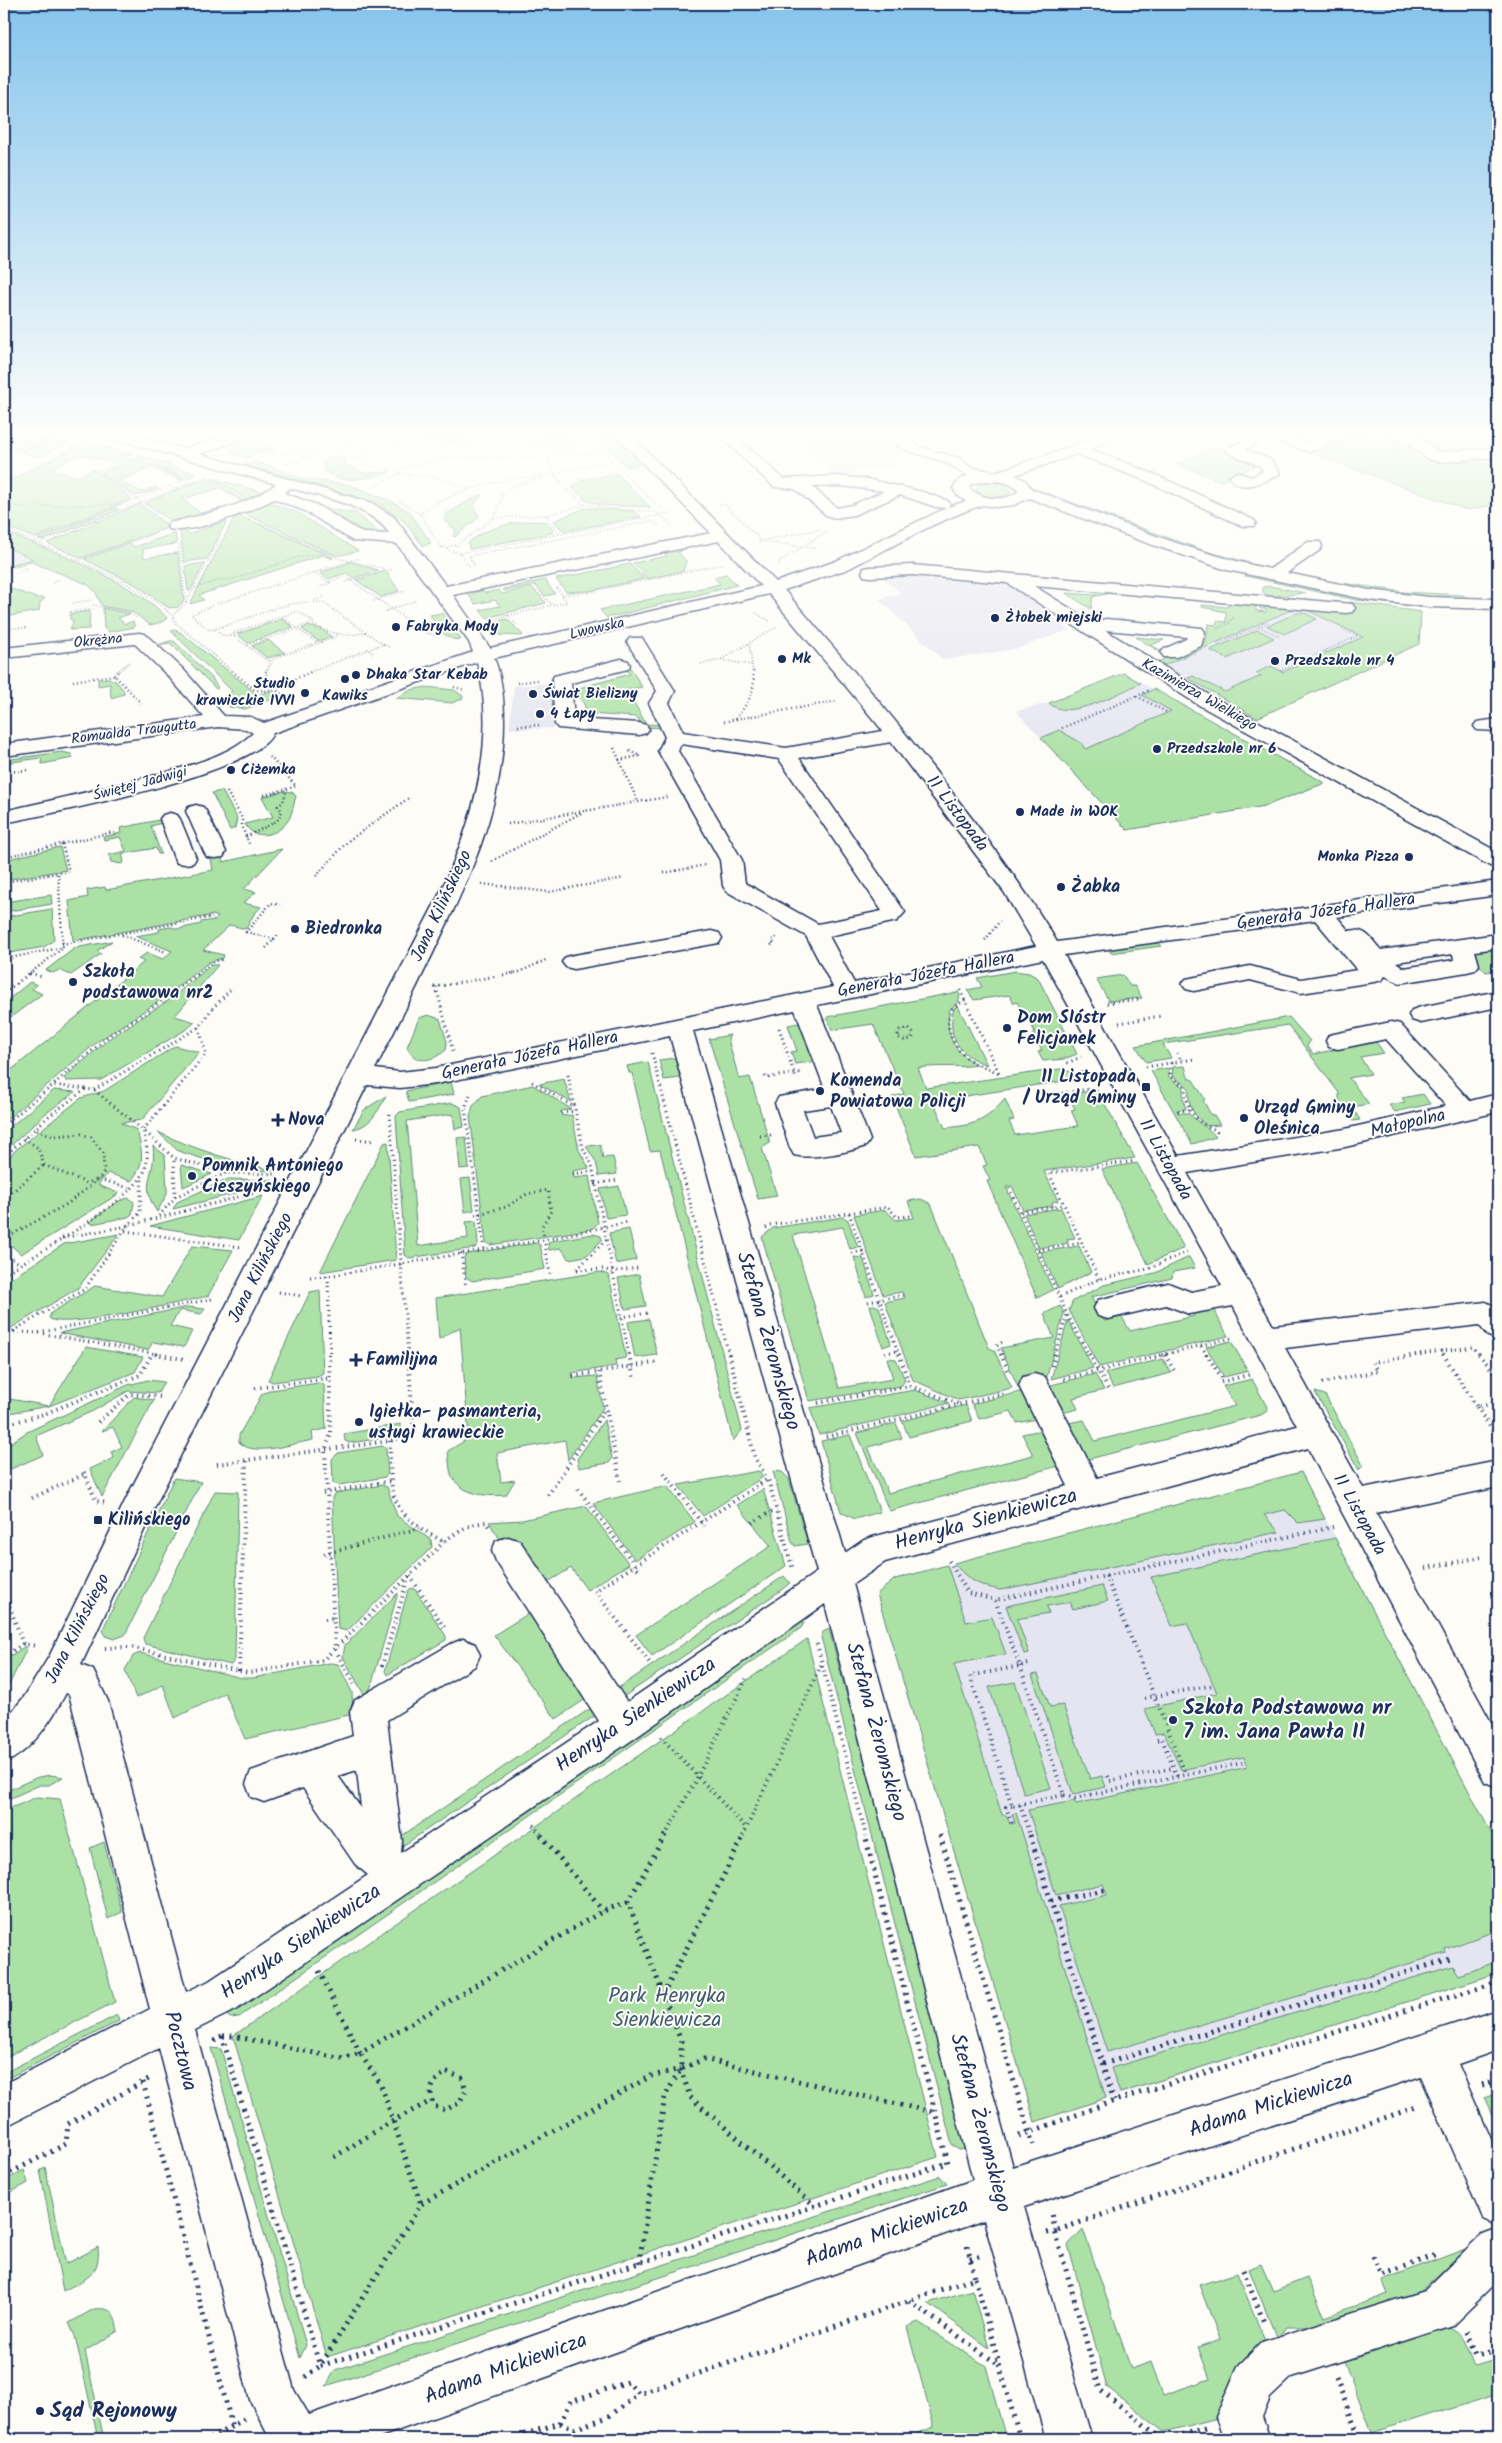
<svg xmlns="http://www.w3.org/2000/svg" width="1502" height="2443" font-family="Kalam,sans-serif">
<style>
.built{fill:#e4e5f0}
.green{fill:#abe1a4;stroke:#638881}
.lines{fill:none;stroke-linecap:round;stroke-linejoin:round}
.minor-casing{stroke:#1b2f5e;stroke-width:3}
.path-far4{stroke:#1b2f5e;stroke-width:2;stroke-dasharray:0.5 2.5;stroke-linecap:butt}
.path-far3{stroke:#1b2f5e;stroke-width:2.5;stroke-dasharray:1 3;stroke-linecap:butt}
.path-far2{stroke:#1b2f5e;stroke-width:3;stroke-dasharray:1 4;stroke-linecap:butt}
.path-far1{stroke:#1b2f5e;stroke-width:4;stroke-dasharray:1 4.5;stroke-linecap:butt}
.path{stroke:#1b2f5e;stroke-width:5;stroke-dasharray:2 5.5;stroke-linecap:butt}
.minor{fill:#fdfcf7;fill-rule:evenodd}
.poi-dot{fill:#1b2f5e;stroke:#fdfcf7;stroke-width:2}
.labels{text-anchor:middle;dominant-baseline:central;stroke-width:4;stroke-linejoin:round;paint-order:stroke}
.far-poi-label{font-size:15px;font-weight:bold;fill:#1b2f5e;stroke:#fdfcf7;text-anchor:start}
.far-street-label{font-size:15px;fill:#1b2f5e;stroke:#fdfcf7}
.street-label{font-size:18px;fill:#1b2f5e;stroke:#fdfcf7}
.poi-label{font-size:18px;font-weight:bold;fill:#1b2f5e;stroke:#fdfcf7;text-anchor:start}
.near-street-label{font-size:21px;fill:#1b2f5e;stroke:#fdfcf7}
.near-poi-label{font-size:21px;font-weight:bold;fill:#1b2f5e;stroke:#fdfcf7;text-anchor:start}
.near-park-label{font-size:21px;fill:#3f5c70;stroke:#fdfcf7}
</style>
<rect width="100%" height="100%" fill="#fdfcf7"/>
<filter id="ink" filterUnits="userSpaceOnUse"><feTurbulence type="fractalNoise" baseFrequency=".02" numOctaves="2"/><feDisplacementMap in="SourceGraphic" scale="10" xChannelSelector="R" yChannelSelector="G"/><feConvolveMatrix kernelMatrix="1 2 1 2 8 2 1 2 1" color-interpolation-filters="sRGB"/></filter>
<g filter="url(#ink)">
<g class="built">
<path d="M788,432H878L906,452L896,457L894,465L838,476Z"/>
<path d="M1355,432H1498V504L1467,510L1309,452L1351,436Z"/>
<path d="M4,547L34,560L4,567Z"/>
<path d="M907,574L991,580L1004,584L1025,596L1069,630L1016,649L943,660L879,599L901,593L886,581L885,577Z"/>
<path d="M1287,609L1422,621L1419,644L1257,718L1161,664Z"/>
<path d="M1124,673L1325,783L1265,806L1127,830L1016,711L1049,703Z"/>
<path d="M556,683L562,728L509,729L514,686Z"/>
<path d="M1301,1472L1498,1846V1973L1035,2122L877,1594L895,1579Z"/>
</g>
<g class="green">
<path d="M415,432H473L474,434C468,445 420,442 410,439Z"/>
<path d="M543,432C554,432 570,429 572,442L547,444L538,440L545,434Z"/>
<path d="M591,432H607L640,465L628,467L623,464Z"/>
<path d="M1355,432C1368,432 1381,444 1392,451L1399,450L1374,432H1384L1423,462L1498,455V504L1467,510L1309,452L1351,436Z"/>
<path d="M4,437L45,440L19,451L4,447Z"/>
<path d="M264,438L274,451L252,454L247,458L230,453L237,446Z"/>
<path d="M48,440L68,443L39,457L22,452Z"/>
<path d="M84,443L132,454L113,463L80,454L50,469L78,477L92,470L96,471L132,499L35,538L4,526V484Z"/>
<path d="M1216,447L1261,463L1221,481L1177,464Z"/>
<path d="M137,455L197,474L185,478L135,457Z"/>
<path d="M330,457L345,459L346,465L364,473L390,472C371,477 340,487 324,470L323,464Z"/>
<path d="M132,458L183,479L180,480L152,468L118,481L142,492L155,487L158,489L135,496L101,473Z"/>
<path d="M256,462L305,479L350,485L391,501L410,512L431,543L423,546L404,521L378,503L245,465Z"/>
<path d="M617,473L650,507L600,505L583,499L585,498L572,488L581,480L609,475L611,477Z"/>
<path d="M207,477L243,500L241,501L220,488L182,499L201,513L219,508L222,509L179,524H174L145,503Z"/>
<path d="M212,478L262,492L264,493L248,500Z"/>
<path d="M991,482L1007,485L1011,492C1001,499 985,499 976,490L981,484Z"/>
<path d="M479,495H482L473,506L479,517L455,537L453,536L456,530L445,522V515Z"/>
<path d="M1062,499L1203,550L1250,563L1246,564L1202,553L1058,500Z"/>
<path d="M266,501L298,513L358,551L342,555H335L238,511Z"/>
<path d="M140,504L170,527L81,558L47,543Z"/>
<path d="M115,508L119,510L44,540L38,539Z"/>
<path d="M316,508L356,513L380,534L360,535Z"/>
<path d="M585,508L633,511L641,517L566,531L560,528L554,521Z"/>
<path d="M240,516L333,557L332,559L323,555L199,595L204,600L190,604L234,518Z"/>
<path d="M227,521L207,559L184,562L180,532L182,530L190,534Z"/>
<path d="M530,521L547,522L553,529L552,533L469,549L468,543C485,528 508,523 530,521Z"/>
<path d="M4,532C43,546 143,587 167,618L162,622L150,625L133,612L102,606L95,591L87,584L29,561L19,566H4V563L9,565L33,559L4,546Z"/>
<path d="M175,533L177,544L143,549L144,558L178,553L184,601L178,607L169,608L136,585L84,559L130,543L135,547Z"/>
<path d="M678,547L682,551L678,552L686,561L683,571L647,579L633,563L667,556L662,550Z"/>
<path d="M351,562L378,570L354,578L346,573L328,579L320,573Z"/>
<path d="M205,563L190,591H188L185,566Z"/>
<path d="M630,564L644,579L589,591L566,592L556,579Z"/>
<path d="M386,571L399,591L381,597L356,580Z"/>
<path d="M726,574L737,585L607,618L600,610L720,584L714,577Z"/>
<path d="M1245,574L1343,596L1421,607L1355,600L1245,576Z"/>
<path d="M545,580L555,594L545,596L535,585L504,591L503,589Z"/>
<path d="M1343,583L1405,592L1463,595L1468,598C1437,597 1369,597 1343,583Z"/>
<path d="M4,586L36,598H45L40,603L39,611L4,617Z"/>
<path d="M1270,586L1306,593L1269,597L1263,592V587Z"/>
<path d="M532,587L546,603L486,618L480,610L500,606L495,600L475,604L469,595L482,590L485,593L499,590L502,594Z"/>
<path d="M1097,588L1111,590L1110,593L1093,597L1091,609L1066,593L1096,595Z"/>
<path d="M1229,602L1256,604V611L1266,612V609H1260V604L1299,608V610L1293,609L1165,665L1158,662L1168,657L1136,637L1164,640L1151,645L1172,657L1206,642L1208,624L1216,625L1217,621L1226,622V612L1202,607V605L1228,607Z"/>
<path d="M1349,602L1421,612L1419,644L1257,718L1188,678L1193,676L1225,692L1261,676L1256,673L1271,666L1283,672L1363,637L1309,611L1303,610L1304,608L1348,605Z"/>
<path d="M103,608L130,614L118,618L125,624L133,621L135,627L109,632L104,628Z"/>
<path d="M90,611L89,629L70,630L73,621L70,619V614Z"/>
<path d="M443,613L461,640C444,640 439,628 430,615Z"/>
<path d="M1297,613H1305L1317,619L1284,634L1267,626Z"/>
<path d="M282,619L293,627L248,643L237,634Z"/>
<path d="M507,619L523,635L522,636L500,635L491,626L492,622Z"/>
<path d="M307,626L321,629L332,637L318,641L302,629Z"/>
<path d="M175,630L180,632L258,695L273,690L278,697L245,709L229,707L223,699L232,691L171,631Z"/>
<path d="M1258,630L1274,638L1227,659L1210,650Z"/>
<path d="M268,640L285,653L267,658L252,646Z"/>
<path d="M169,641H174L212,678L218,688L216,689L170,643L158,645Z"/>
<path d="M625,659L642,687L627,690L646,724L664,725L665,728L643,727L637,717L587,714L584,704L575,693L579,688L630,674L618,661Z"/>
<path d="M1124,673L1141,683C1120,692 1068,723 1049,703Z"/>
<path d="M108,678L116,681L124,691V694L111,698L110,684L98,686V679Z"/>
<path d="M426,687L454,690L463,696L462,699L452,703L396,698L411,690Z"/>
<path d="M1154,689L1170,698L1325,783L1265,806L1127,830L1041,738L1059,730L1083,744V747L1086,749L1171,711L1142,695Z"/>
<path d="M62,752L71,754L73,758L42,764L41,758L4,763V760Z"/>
<path d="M222,791L237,818L235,828L230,830L212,793Z"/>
<path d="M284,791L292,792L296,796C294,803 292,816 287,822C277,836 254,841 245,824L273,817L262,797Z"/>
<path d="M164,819L165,822L151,826L161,854H158L156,848L122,854L124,862L121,864L111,862L109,855L126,851L120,837L104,840L103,837L121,833L120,828Z"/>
<path d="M60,847L66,870L4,880V860Z"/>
<path d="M282,849L244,889L256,892L243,903L261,907L254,914L246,929L230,925L203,950L224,955L223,958L209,962L156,1003L97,1042L4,1122V1076L144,962L138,959L147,953L163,959L172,951L135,936L159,932V929L171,927L178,929L201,924V922L215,920L218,917L213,915L73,941L69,901L88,897L87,890L105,887L106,890L213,870L211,859L217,855L222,858L223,862Z"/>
<path d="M51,895L52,904L4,912V902Z"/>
<path d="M52,909L54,940L44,947L4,954V917Z"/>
<path d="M112,941L97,951L101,954L71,975L59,970L53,973L46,970L75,948Z"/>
<path d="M1159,942L1161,946L1111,953L1108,949Z"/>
<path d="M1498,946V970L1486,972L1475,961L1476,949Z"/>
<path d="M211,965H218L175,1016L195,1022L187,1029L101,1080L66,1081L64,1078L110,1038L172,998Z"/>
<path d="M1015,971L1029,973L1038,978L1077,1054L1064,1059L1043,1061L1038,1052L1042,1051L1033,1033L1035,1032L1028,1018L1026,1019L1017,1002L1014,1003L1009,995L974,1000L967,990L982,987L977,978Z"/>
<path d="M1123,975L1130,986H1135L1142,998L1109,1001L1096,979Z"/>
<path d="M30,982L37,985L32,989L42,994L11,1017L4,1015V1003Z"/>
<path d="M958,992L960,995L958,1003L950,1009C944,1035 954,1053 978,1065C958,1068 939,1065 918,1068L926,1088L1060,1069L1075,1073L1087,1071L1090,1077L933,1101L945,1128C975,1125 985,1122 1005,1099L1014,1120L1009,1121L1015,1135L1078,1126L1071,1110L1075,1109L1069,1097L1071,1094L1097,1090L1135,1158L1044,1171L1058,1201L1052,1202L1053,1206L1023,1210L1012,1186L1006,1187L1053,1290L1037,1298L987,1181L990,1180L983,1166L987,1165L979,1147L916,1156L892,1097L904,1094L873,1024L832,1030L827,1017Z"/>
<path d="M958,1006L987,1065C959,1055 946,1037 954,1008Z"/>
<path d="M428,1015L440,1019L447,1042L446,1050C433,1061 415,1066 407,1047L419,1018Z"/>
<path d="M1289,1017L1310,1041L1307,1046L1313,1054L1376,1042L1384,1053L1360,1057L1371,1074L1349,1078L1369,1104L1352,1107L1360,1120L1353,1121L1339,1104V1093L1288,1025L1163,1044L1171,1058L1146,1062L1136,1046Z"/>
<path d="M804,1022L819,1061L795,1064L791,1052L797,1051L788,1025Z"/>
<path d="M730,1035L728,1039L739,1079L750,1077L770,1143L762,1148L777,1196L758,1199L709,1039Z"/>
<path d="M175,1046L199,1052L142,1120L121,1123L137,1130C142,1152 146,1163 131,1181L108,1173L98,1185L118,1193L117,1195L21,1254L6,1241L4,1242V1162L17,1149L81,1098L104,1091Z"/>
<path d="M675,1058L680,1078L664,1080L659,1060Z"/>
<path d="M648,1062L742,1430L733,1441L660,1150L650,1151L632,1073H629L627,1066Z"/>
<path d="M1185,1066L1188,1078L1193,1080L1205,1099L1203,1100L1211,1115H1214L1220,1125L1206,1126C1193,1114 1187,1105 1189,1088L1172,1076L1173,1067Z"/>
<path d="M1168,1068L1169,1077L1183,1087V1098L1186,1109L1177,1110L1178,1113H1188C1195,1120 1213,1132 1216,1137L1192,1144L1151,1071Z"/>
<path d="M564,1079L571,1102L539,1084Z"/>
<path d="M451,1082L454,1094L409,1102L406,1091Z"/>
<path d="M533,1085L571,1109L561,1111L562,1116L572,1115L579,1150L589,1168L573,1171L574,1178L589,1176L598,1223L592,1229L490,1245L486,1243L470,1116L473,1106L482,1096Z"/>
<path d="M54,1090L75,1092L45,1114L4,1152V1132Z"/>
<path d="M1423,1094L1430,1104L1395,1112L1389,1105L1405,1102L1402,1098Z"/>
<path d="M386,1096C379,1110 370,1127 353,1129L364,1110Z"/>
<path d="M452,1103L461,1107L464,1127L455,1129L453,1114L407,1121L418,1246L468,1238L466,1222L476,1221L478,1244L475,1248L409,1258L405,1255L396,1116L400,1112Z"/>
<path d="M158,1132C196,1150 236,1162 277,1171L238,1170L178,1151Z"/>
<path d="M466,1137L469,1168L460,1169L457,1138Z"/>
<path d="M388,1142L396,1260L320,1272L384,1143Z"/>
<path d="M600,1145L603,1158L613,1157L617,1174L599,1176L596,1162L586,1146Z"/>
<path d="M153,1146L165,1155L167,1190V1194L157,1212C138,1183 157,1175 153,1146Z"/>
<path d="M1137,1163L1184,1248L1148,1264L1102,1169Z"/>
<path d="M181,1165L212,1174L183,1187Z"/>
<path d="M470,1178L474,1210L465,1212L461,1179Z"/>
<path d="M228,1179L272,1180L269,1185L173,1209L177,1202Z"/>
<path d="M619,1186L626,1215L606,1218L600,1189Z"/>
<path d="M263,1196L239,1240L150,1226Z"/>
<path d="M128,1198L132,1200L134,1203L132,1214L128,1217L92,1224L89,1222L119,1201Z"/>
<path d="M921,1199L931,1204L989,1348L994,1350L1012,1388L959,1400L913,1380L885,1302L905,1298L902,1292L883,1295L854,1215L885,1210L896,1220L914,1218L908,1201Z"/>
<path d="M1061,1208L1075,1238L1067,1239L1068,1243L1039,1248L1024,1214Z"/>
<path d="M843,1217L848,1220L858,1247L850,1249L843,1227L793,1235L839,1388L893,1379L887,1358L896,1359L905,1380L901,1386L809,1401L762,1237L773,1228Z"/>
<path d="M629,1229L636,1260L616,1264L609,1233Z"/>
<path d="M119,1234L78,1288L11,1328H4V1283L64,1244Z"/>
<path d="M593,1234L601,1236L602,1240L586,1256L569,1259L561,1248L549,1250L548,1243L551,1241Z"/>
<path d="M536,1243L540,1245L545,1269L472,1281L466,1277L464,1257L467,1254Z"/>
<path d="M192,1246L233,1250L208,1296C185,1301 60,1331 49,1318L51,1313L95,1286L162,1297Z"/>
<path d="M1079,1246L1091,1272L1058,1289L1041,1252Z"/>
<path d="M854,1257L863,1258L874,1294L866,1297Z"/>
<path d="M1189,1257L1195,1268L1173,1272L1172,1278L1091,1297L1104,1321L1122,1317L1130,1331L1194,1316L1192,1311L1212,1307L1228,1336L1099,1367L1069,1310L1073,1301L1104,1285L1155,1273Z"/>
<path d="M600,1272L609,1275L626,1358L615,1360L616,1366L572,1373L573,1378L597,1376L603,1408L568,1460L565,1440L497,1453L501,1482L515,1480L506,1495C488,1497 459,1495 451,1474C449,1467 449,1459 448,1451L469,1438L460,1327L439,1339L436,1298Z"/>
<path d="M639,1274L646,1306L625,1309L618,1278Z"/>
<path d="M320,1290L323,1373L318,1376L273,1382L268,1380L310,1292Z"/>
<path d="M874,1305L879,1307L891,1344L883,1347L870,1306Z"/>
<path d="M1060,1306L1064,1313L1046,1380L1018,1387L1001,1348L1054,1338L1044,1314Z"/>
<path d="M188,1307L205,1309L201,1314L180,1310L170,1326L192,1331L184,1347L153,1342L148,1350L59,1333Z"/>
<path d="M649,1319L657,1355L635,1358L628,1322Z"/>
<path d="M1068,1320L1093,1368L1051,1379Z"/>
<path d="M1231,1341L1248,1371L1224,1377L1206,1347Z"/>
<path d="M86,1347L143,1357L135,1372L49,1406L4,1414V1398L49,1406Z"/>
<path d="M1163,1359L1171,1373L1113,1388L1105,1373Z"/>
<path d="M1095,1374L1104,1390L1073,1398L1078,1409L1057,1414L1043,1387Z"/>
<path d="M1252,1379L1267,1407V1411L1261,1415L1081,1461L1063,1424L1084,1420L1095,1441L1235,1406L1223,1386Z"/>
<path d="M148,1380L164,1382L158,1393L128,1391L93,1411L36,1436L43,1455L4,1472V1447L27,1432L128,1385Z"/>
<path d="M319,1383L324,1385L326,1429L312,1432L313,1440C294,1443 253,1458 239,1442V1435L262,1394L271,1390Z"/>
<path d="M915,1390L949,1403L819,1435L810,1408Z"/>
<path d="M1028,1390L1041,1418L1017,1423L1011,1411L979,1419L972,1404Z"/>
<path d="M1315,1392L1325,1395L1363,1465L1359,1470Z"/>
<path d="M134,1397L154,1400L102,1497L90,1469L114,1458L111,1452L122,1447L113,1427L102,1431Z"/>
<path d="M966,1405L972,1421L909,1437L902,1421Z"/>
<path d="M604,1420L612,1459L609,1463L579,1468L577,1459Z"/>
<path d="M896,1423L902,1438L868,1447L888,1493L1033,1455L1022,1434L1047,1429L1066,1464L889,1511L857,1433Z"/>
<path d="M401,1424V1429L391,1437L349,1443L345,1441L344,1434Z"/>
<path d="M850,1435L880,1512L855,1519L841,1512L821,1441Z"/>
<path d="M383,1446L386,1449L388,1474L385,1477L339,1485L333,1483L332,1459L338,1453Z"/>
<path d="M759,1471L763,1477L703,1516L678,1485Z"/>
<path d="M773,1471L782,1472L789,1479L808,1544L795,1546L792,1542Z"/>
<path d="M1301,1472L1325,1519L1298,1523L1285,1510L1264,1515L1279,1532L1000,1590C980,1586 967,1580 954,1563Z"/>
<path d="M174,1478L201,1482L125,1635L114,1639L105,1636L103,1629Z"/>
<path d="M382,1485L387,1487L397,1516L431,1540L432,1547L347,1631L338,1629L332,1497L336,1493Z"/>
<path d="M667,1486L695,1522L635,1560L593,1503Z"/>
<path d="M763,1489L786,1566L652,1656L636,1635L771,1546L737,1505Z"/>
<path d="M215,1491L238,1492L235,1659L231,1665L145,1644L143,1638Z"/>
<path d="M586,1506L629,1564L587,1590L571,1568L543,1585L505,1547L489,1522L522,1520Z"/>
<path d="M1335,1538L1498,1846V1935L1496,1931L1445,1949L1446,1953L1107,2052L1059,1906L1107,1895L1103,1884L1056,1895L1028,1810L1074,1801L1076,1804L1248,1767L1244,1757L1181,1770L1164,1733L1155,1734L1145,1709L1217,1693L1187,1623L1172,1626L1151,1577Z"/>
<path d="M947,1565L966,1622L992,1617L1006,1654L954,1664L1002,1815H1006L1010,1824L1015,1823L1012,1814L1016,1813L1106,2098L1035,2122L877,1594L895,1579Z"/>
<path d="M784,1576L790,1583L780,1591L620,1699L614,1691Z"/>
<path d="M1102,1586L1108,1601L1073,1609L1070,1602L1047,1606L1049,1613L1017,1619L1029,1653L1024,1654L1006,1606Z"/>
<path d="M411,1588L415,1589L446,1636V1640L387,1675L385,1671L408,1591Z"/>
<path d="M398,1593L367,1700L343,1657L345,1645Z"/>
<path d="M537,1612L590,1696L556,1719L494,1635L526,1615Z"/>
<path d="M802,1619L804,1623L801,1628L239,2017L230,2018L227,2015Z"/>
<path d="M829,1629L968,2148L959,2150L952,2145L821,1637L823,1632Z"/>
<path d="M807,1639L938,2157L327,2357L233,2036Z"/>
<path d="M24,1647L27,1648L10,1683L4,1692V1660Z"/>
<path d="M140,1653L242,1678H253L330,1663L338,1664L352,1692L353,1714L245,1739L225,1693L175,1718L163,1685L136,1698L125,1670L133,1656Z"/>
<path d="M1038,1674L1050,1707L1063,1705L1090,1779L1102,1776L1106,1787L1073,1794L1032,1675Z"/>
<path d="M1015,1682L1051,1788L1024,1794L989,1687Z"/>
<path d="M591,1708L596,1715L398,1849L394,1841Z"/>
<path d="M51,1775L63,1777L49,1785H40L4,1801V1792L38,1777Z"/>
<path d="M37,1797L60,1799L115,2002L4,2058V1811Z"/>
<path d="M104,1842L122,1912L108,1919L90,1848Z"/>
<path d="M1498,1961V1973L1120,2093L1111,2068L1453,1966L1459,1975Z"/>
<path d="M117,2015L119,2021L4,2080V2073Z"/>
<path d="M211,2048L221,2049L306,2345L300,2358Z"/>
<path d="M1498,2093V2129L1484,2098Z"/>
<path d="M45,2167L66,2264L98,2247C101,2276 85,2279 63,2291L40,2170Z"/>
<path d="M24,2170L28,2183L4,2196V2181Z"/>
<path d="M940,2176L947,2184L326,2386L335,2370Z"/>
<path d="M1083,2229L1131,2369L1151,2362L1163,2395L1210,2379L1198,2347L1220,2339L1199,2285L1237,2273L1268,2348L1225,2416L1164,2432L1107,2387L1068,2245Z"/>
<path d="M1468,2248L1408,2302L1319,2327H1286L1277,2339L1249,2269L1261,2264L1273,2291L1307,2278L1325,2317L1388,2294L1382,2280Z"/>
<path d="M972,2290L989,2348L928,2303Z"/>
<path d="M94,2309C114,2307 114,2314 118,2331L85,2351L104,2439H98L75,2336L69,2323Z"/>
<path d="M918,2322L986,2366L1006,2439H902L934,2427L907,2327Z"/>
<path d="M1441,2325C1465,2329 1466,2346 1475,2366L1498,2359V2393L1372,2433L1342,2356Z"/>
</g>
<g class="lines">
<defs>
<g id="minor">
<path d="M98,432H123L184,449L233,432H256L254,435L200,454L372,503L394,517L446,586L711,533L612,432H628L776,582L836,561L946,508L936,507L900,495L854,515L835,518L826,515L795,489L774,487L715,432H731L784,479L836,476L867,479L923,492L948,501L950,504L948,507L966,501L957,495L953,488L961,478L968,476C960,473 956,468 948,464C926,453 900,455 882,432H899L920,447L959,458L970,467L995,472L1059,451L1103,432H1124L1090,449L1156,475L1254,520L1256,523L1254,526H1242L1146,481L1077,454L1015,475L1025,480L1032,489C1110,518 1188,552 1270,569L1308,542H1320L1322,546L1320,550L1287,573L1369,590L1429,597L1498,599V609L1429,607L1369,600L1227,570L1147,543L1029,498L1014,505L996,507L983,505L968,510L933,525L848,569L784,590C849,665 913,740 973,820C1002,860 1032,899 1057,942L1498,881V895L1337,917L1349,931C1365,927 1371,939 1381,950L1498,934V948L1475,951L1479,965L1475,970L1467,972L1400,983L1385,976L1382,980L1374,982L1301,993L1250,980L1194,991L1186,989L1182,984L1186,979L1250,966L1301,979L1357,970L1315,920L1064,955L1178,1156L1345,1129L1446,1106L1386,1039L1338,1049L1329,1047L1326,1041L1329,1035L1391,1022L1400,1024L1470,1101L1498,1094V1112L1345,1147L1187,1173L1273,1326L1486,1302L1498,1308V1339L1488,1336L1479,1325L1285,1348L1363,1488L1498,1461V1487L1376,1513L1498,1735V1787L1485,1782L1308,1448L885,1562L853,1584L1013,2167L1498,2010V2050L1458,2064L1498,2155V2226L1483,2219L1421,2076L1024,2207L1092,2439H1046L984,2220L374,2439H270L250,2400L159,2048L4,2127V2084L150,2009L69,1694L66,1693C52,1719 32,1752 4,1763V1721L24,1697L50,1655L129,1493L437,899C472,827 498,742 477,662L273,733C258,773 50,814 4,823V811C56,799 108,788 160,774C191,765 228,756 253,733L246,729L218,727L4,756V744L204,717L169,677L135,644L4,658V648L139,633L145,634L183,669L224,716L251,717L264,723L473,652L469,642L397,544L353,541L305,511L274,499C254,510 191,535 169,529L167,526L169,523C205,514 245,507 276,484L100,435ZM986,481C998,481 1011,481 1018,491C1006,503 980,499 969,488L971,484ZM841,486L884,491L852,505L837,508L812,487ZM290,488C324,498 368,504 390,534L363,533L317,505L284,493ZM719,541L761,586L490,648L453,595ZM769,594L883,731L786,748L683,732L669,703L675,691L642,638H630L627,642L657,691L649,703L665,737L658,751L720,860L723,886L726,891L806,936L833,987L436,1068L400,1072L375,1069C395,1030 415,990 434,951C470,877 504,805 504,721C504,700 502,677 494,658ZM891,742L1004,892L1036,946L854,983L829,936L897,921L905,912L799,758ZM681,744L779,759L882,911L818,924L745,883L742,860L678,751ZM1453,954L1454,960L1404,968L1396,962ZM1043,959L1222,1286L1191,1292L1168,1283L1098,1300L1094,1308L1098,1316L1108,1319L1166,1305L1189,1314L1233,1306L1297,1426L1097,1478L1045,1377L1034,1374L1023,1377L1019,1386L1068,1486L876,1536L864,1540L845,1553L693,1031L795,1010L825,1089L779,1097L775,1103L790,1148L794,1155C812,1160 848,1152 866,1146L870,1140L817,1005ZM670,1036L817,1572L627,1702L520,1541L508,1537L496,1541L492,1551L496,1561L599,1721L401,1853L402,1841L387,1720L475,1666L480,1655L475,1644L463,1639L451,1644L355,1700L350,1712L353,1736L251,1771L246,1784L251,1797L264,1802L303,1788L355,1864L368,1875L209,1981L186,1992L108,1701L93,1670L81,1665L161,1494L367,1085L400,1088L436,1084ZM831,1106L841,1133L813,1137L803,1110ZM825,1604L973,2180L309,2415L294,2390L195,2030L237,2009L635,1738ZM357,1770L361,1808L338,1776Z"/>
<path d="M1258,432H1280L1308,443L1323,436L1319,432H1340L1343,436L1341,439L1309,452L1260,435Z"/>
<path d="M1394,432H1411L1439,452L1498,448V457L1438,462L1426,458Z"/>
<path d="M1250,438L1257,442L1246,450L1271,460L1280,473L1277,476C1263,482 1241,494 1229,477L1237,472L1251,477L1263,471L1260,466L1229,453L1226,450L1229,447Z"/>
<path d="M912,565L1352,604L1355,608L1352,612L1346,613L1034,586L1092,622L1106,619L1202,628L1205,632L1201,646L1176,657H1164L1161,653L1164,649L1186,639L1187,637L1105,630L1211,696L1498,852V867L1490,866L1197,704L1007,583L912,575L870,577L864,576L862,572L864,568L870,567Z"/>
<path d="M621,659L628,661L630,665L628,669L571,683L574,719L639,723L646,725L649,729L646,733L639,735L558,728L555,724L552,680L554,676Z"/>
<path d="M1498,719V731L1477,730L1474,726L1477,722Z"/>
<path d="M196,805L203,807L206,811L226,852L223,857L215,858L207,857L204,852L186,811L189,807Z"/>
<path d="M170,813L177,815L180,819L196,858L193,863L185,864L177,863L174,858L160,819L163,815Z"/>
<path d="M711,931L719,933L722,938L719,943L574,969L566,967L562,962L566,957L574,955Z"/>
<path d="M1498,991V1007L1421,1023L1412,1020L1409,1015L1412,1010L1421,1007Z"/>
<path d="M1498,2228V2281L1453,2325L1292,2377L1270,2398L1262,2417L1270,2439H1224L1216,2417L1238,2366L1262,2342L1424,2291L1482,2234Z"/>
</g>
</defs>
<use href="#minor" class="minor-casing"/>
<g class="path-far4">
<path d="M477,432L488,443L534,446"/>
<path d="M539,432L531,441L532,444L551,448L596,444"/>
<path d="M584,432L656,505L666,510"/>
<path d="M4,434L85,442"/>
<path d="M275,439L313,432"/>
<path d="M1136,439L1151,432"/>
<path d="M380,440L409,432"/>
<path d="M336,450L359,445"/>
<path d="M368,452L372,442"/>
<path d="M261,455L394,432"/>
<path d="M271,455L389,441L488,443L512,432"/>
<path d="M556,456L602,452"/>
<path d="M548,457C550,477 571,492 585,505"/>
<path d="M300,458L317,452"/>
<path d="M356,458L389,446L457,447L480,445"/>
<path d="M126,459L98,472L158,514"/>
<path d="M4,460L51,438"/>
<path d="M288,463L314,457L343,456L360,460L380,469L396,470L451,457H544L571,447L575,440L568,432"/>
<path d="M166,471L185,479"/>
<path d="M4,473L8,474"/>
<path d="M399,474L436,477L470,490"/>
<path d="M4,483L83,442"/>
<path d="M373,487L400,473"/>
<path d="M400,501L420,514L441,547L460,553L672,513"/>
<path d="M4,503L16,507L120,504"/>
<path d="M720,505L724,504L759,538L760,543"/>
<path d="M420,514C456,487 498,481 542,475"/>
<path d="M546,515L560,534"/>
<path d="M494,518L546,515L585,505L654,512L661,515L672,526"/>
<path d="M259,523L341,559L392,570"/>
<path d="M4,529C38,544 164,591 176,623L233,672"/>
<path d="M34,539L193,477"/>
<path d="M763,540L821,529"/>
<path d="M760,541L819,549"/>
<path d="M41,542L200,479"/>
<path d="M442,547L457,545L490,521L497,512L503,493L513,486L555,473L612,461"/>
<path d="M460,553L470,567"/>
<path d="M165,554L180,552"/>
<path d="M79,560L156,533"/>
<path d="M779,564L780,561L827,531"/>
<path d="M474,565L469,556L652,521L660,527"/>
<path d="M4,567L25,565"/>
<path d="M16,573L28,567"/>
<path d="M315,573L328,582L345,576L424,632L437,636"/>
<path d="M346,582L384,570"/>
<path d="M53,583L60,579"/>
<path d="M321,586L331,583L329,582"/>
<path d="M195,588L220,580L234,579L299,557L326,553"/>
<path d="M557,588L562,595L589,592L722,564"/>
<path d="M540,593L552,605"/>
<path d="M315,600L324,597"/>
<path d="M373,601L407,590"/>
<path d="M73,603L92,600"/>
<path d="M186,603L221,537"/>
<path d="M93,605L131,613L137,618"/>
<path d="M386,611L415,601"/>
<path d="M70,612L94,609"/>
<path d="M756,613L771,622"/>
<path d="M173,615L186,603L179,544"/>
<path d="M508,615L517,626"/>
<path d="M282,617L317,643"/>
<path d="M489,620L567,602L562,595"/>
<path d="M1259,627L1279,636"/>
<path d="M4,628H28"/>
<path d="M1218,628L1229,623L1233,618"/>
<path d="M215,630L224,636H235L233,633L298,611L314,622L313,625C330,633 347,638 366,632"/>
<path d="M235,637L265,659L272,661"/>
<path d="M383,644L391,648"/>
<path d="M1218,644L1270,622"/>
<path d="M248,645L313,623"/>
<path d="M367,649L374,654"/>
<path d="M721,660L752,665"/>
<path d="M701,664L720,660L749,643"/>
<path d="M1280,671L1358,636L1342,629"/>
<path d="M117,672L131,661"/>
<path d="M266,672L274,658L334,638L337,634"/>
<path d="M310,672L383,644L324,603C283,597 248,622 209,630L191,615L213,605L360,558"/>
<path d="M753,672L749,643L777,627"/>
</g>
<g class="path-far3">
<path d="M232,671L255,690L267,691L313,671"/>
<path d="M266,671L265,673L274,688L286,697L284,698"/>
<path d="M114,675L119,671"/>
<path d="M73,681L114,675L141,703"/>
<path d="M517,683L538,680"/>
<path d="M454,687L465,690"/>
<path d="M1148,691L1137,696L1168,713"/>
<path d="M736,719L838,701"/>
<path d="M724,722L736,719C748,701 756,694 753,671"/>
<path d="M518,726L541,725"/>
<path d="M1062,728L1137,696"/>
<path d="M614,748L638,802"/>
<path d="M619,760L640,756L627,750"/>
<path d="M6,772L27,770"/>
<path d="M227,792L242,818V827L250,846"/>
<path d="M264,795L287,789"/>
<path d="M508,824L667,797"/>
<path d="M246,837L277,821L282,811L278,806L283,802L287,789L296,786L270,757"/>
<path d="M4,857L114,832"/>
<path d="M492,861L581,813"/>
<path d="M664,873L705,865"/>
<path d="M316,876L348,841L410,797"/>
<path d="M4,882L58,873"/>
<path d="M482,884L549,892L624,878"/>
<path d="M122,935L166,952"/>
<path d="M274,939L246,932L271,903L280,905"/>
<path d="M985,940L1000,921"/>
<path d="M62,944L212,917"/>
<path d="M771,945L774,944L772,940L778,936"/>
<path d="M266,948L278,935"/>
<path d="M4,959L60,948"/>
<path d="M30,973L33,974"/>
<path d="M29,974L63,948L58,873L69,871L62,844"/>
<path d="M197,974L213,962L223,959"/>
<path d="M507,974L519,972L548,959"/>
</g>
<g class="path-far2">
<path d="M30,973L42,977"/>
<path d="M434,987L514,973"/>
<path d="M436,987L453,1051"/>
<path d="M960,990L999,1073"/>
<path d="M4,993L30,973"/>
<path d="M965,1000C961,1003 955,1005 952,1009C942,1024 954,1048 967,1058C976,1065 988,1068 999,1073"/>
<path d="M1107,1003L1141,999"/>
<path d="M1119,1023L1161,1016"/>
<path d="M199,1027L206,1054L143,1130L174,1158L227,1173L277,1174"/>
<path d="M779,1028L796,1079"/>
<path d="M909,1029L914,1034L912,1039L904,1040L897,1037L900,1030Z"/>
<path d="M652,1053L729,1355"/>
<path d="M1182,1061L1195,1059"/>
<path d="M1067,1063L1081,1057"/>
<path d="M1171,1063L1170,1076L1185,1087C1186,1103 1191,1117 1205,1125C1210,1128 1215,1128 1218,1134"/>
<path d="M1146,1067L1182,1061L1175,1050"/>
<path d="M568,1075L583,1148L592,1165L629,1355"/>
<path d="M765,1076L766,1078L803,1072"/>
<path d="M532,1082L574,1107"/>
<path d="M54,1084L110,1035L145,1013L199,973"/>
<path d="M94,1090L199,1027L211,1010L230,990"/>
<path d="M1057,1094L1096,1088"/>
<path d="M470,1095L465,1108L484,1249"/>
<path d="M1178,1111L1189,1110"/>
<path d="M561,1113L576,1111"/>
<path d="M390,1114L408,1355"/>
<path d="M4,1125L53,1085L94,1090L143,1130C146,1143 150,1159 144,1172C131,1202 35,1255 4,1274"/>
<path d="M760,1136L771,1135"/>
<path d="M24,1138L38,1148L44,1165L87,1183L99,1179L129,1188"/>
<path d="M356,1139L375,1141"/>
<path d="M4,1157L49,1116L86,1089"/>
<path d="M573,1174L593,1171"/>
<path d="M595,1184L618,1180"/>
<path d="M1009,1188L1067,1314L1089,1355"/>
<path d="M175,1197L226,1173"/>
<path d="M4,1199L44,1165"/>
<path d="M1021,1212L1065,1205"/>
<path d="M849,1213L899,1355"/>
<path d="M475,1215L506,1207L527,1194L548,1190L551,1211L542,1226L550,1274"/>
<path d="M159,1216L175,1197L174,1158"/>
<path d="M766,1228L770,1225L888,1207L897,1217L911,1216"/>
<path d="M125,1231L241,1247"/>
<path d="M62,1238L127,1226L270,1189"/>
<path d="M4,1239L67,1204L99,1179L104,1172L103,1153L91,1137L81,1134L53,1136L35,1129"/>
<path d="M1038,1250L1082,1243"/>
<path d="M4,1253L20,1264"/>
<path d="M461,1253L466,1287"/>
<path d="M852,1253L863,1251"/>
<path d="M577,1269L606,1240"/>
<path d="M577,1270L603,1269L612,1272L638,1268"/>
<path d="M328,1276L330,1355"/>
<path d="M310,1277L328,1276L544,1240L628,1222"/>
<path d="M1099,1279L1049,1173L1136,1161"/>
<path d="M279,1292L301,1296"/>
<path d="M1060,1297L1099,1279L1148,1269L1187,1252"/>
<path d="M868,1302L904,1295"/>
<path d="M621,1317L648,1313"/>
<path d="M4,1331L37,1333L212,1299"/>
<path d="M39,1333L162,1355"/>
<path d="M4,1336L85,1289L127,1226L140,1213L142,1177"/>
<path d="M1201,1346L1207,1355"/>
<path d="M1441,1351L1473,1347L1480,1355"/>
<path d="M885,1353L898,1351"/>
<path d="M1001,1355L997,1346L1005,1340"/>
<path d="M1055,1355L1067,1314"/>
<path d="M1162,1355L1232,1338"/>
<path d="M1415,1355L1441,1351L1444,1355"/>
</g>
<g class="path-far1">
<path d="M155,1354L183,1359"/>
<path d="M329,1354L331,1433L325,1451L335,1649L354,1684"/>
<path d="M629,1354L634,1380"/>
<path d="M729,1354L755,1458L768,1479"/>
<path d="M899,1354L910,1386"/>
<path d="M1001,1354L1009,1373"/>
<path d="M1089,1354L1108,1389"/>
<path d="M1206,1354L1224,1381"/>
<path d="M1443,1354L1477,1407L1498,1403"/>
<path d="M1479,1354L1498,1377"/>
<path d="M1165,1355L1175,1372"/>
<path d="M1052,1366L1055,1354"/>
<path d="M599,1372L620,1481"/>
<path d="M573,1376L659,1362"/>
<path d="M1064,1379L1167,1354"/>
<path d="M1221,1382L1252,1374"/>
<path d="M1322,1383L1378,1371L1373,1362L1423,1354"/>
<path d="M255,1388L330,1378"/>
<path d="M818,1403L910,1386L959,1404"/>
<path d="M1477,1407L1496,1436"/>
<path d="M98,1422L130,1394L162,1397"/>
<path d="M4,1425L44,1414L140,1375L152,1354"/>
<path d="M826,1437L1006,1393"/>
<path d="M390,1441C390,1501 390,1512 444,1542C457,1531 469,1524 486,1522L491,1530"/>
<path d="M217,1464L390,1441L414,1433L408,1354"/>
<path d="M84,1472L96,1501L107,1503"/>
<path d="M664,1473L704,1526"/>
<path d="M578,1489L638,1569"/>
<path d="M323,1493L391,1481"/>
<path d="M548,1495L606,1408"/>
<path d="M32,1498L85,1474"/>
<path d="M752,1523L776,1509"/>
<path d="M324,1554L420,1528"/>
<path d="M949,1561L968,1593L995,1600"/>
<path d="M1426,1568L1482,1557"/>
<path d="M410,1576L446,1630"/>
<path d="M1106,1576L1186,1775"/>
<path d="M4,1591L23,1644"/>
<path d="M325,1619L333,1618"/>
<path d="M817,1644L866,1836"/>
<path d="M105,1648L130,1647L248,1673L323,1660L444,1542"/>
<path d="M4,1657L23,1644L37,1646"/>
<path d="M649,1662L595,1591L768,1479L793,1570"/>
<path d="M1028,1664L1020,1666L995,1600L1333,1527"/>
<path d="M382,1666L407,1581"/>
<path d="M1020,1666L1064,1795L1012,1806L970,1676Z"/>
<path d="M239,1671L246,1461"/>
<path d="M1145,1698L1214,1685"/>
<path d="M661,1737L747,1829"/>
<path d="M1157,1740L1162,1739L1177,1776"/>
<path d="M1108,1776L1110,1781L1173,1768"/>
<path d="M1064,1795L1075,1798L1247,1762"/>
<path d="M1494,1799L1498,1807"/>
<path d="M1020,1805L1030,1836"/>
<path d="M1012,1806L1006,1807L1012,1824"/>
<path d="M533,1825L542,1836"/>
<path d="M665,1836L698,1776L746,1679"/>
<path d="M743,1836L821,1665"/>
</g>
<g class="path">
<path d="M541,1835L603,1911"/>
<path d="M665,1835L628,1902L681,2041V2069L704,2059L936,2113"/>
<path d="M940,1835L1033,2145"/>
<path d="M1030,1835L1114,2101"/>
<path d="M1051,1901L1105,1890"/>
<path d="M319,1971L360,2053L603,1911L628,1902"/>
<path d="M663,1995L744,1835"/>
<path d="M222,2036L320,2366L948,2163L865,1835"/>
<path d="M223,2036H233L343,2059L360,2053L381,2085L421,2204"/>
<path d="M214,2041L225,2034"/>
<path d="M1103,2064L1450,1959"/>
<path d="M681,2069L690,2097L815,2206"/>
<path d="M447,2072L462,2078L466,2090L459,2103L445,2110L434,2106C427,2091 433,2079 447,2072Z"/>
<path d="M143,2082L232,2426L244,2419"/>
<path d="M1482,2085L1498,2080"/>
<path d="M1019,2136L1114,2101L1498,1982"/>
<path d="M334,2157L394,2120L431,2101"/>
<path d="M4,2176L66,2144L68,2124L152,2077"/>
<path d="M1047,2233L1055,2231L1052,2213"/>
<path d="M1373,2256L1382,2275L1439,2254"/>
<path d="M970,2259L979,2256"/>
<path d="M639,2263L665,2096L681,2069"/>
<path d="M1243,2270L1265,2325"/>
<path d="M975,2278L1020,2439"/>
<path d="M909,2301L999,2365"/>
<path d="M1466,2332L1476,2356L1498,2351"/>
<path d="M305,2377L320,2366L421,2204L651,2076L681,2069"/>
<path d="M1336,2378L1357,2432"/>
<path d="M560,2423L574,2429L608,2417L639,2394"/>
<path d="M210,2439L232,2426"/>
<path d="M510,2439L560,2423L571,2401L628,2382L639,2394L975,2278L966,2241"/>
<path d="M1162,2439L1100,2390L1055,2231L1419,2106"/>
<path d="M1167,2439L1205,2428"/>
</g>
<use href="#minor" class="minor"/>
</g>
</g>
<linearGradient id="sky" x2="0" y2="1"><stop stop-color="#85c4ec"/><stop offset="0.56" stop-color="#fefefb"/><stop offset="1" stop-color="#fefefb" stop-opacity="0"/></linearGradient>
<rect width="1502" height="774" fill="url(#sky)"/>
<g class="poi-dot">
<circle cx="995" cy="618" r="5"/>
<circle cx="396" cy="627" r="5"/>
<circle cx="782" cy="659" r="5"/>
<circle cx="1275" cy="661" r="5"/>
<circle cx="356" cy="675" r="5"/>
<circle cx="345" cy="679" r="5"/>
<circle cx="305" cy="693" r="5"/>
<circle cx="533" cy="694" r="5"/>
<circle cx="540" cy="714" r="5"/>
<circle cx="1157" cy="749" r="5"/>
<circle cx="231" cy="770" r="5"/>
<circle cx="1020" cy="812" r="5"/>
<circle cx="1409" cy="857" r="5"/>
<circle cx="1061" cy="887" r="5"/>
<circle cx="295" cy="929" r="5"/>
<circle cx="73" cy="982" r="5"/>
<circle cx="1007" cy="1028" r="5"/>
<rect x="1141" y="1082" width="10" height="10" rx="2.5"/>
<circle cx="820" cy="1091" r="5"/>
<circle cx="1244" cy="1118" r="5"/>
<path d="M275.5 1112.5h5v5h5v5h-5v5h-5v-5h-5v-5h5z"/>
<circle cx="192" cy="1176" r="5"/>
<path d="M353.5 1352.5h5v5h5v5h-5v5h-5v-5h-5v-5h5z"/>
<circle cx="359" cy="1422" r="5"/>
<rect x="93" y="1515" width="10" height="10" rx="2.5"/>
<circle cx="1173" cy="1720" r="5"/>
<circle cx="40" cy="2411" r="5"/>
</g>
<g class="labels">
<g class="far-poi-label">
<text x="1005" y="618">Żłobek miejski</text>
<text x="406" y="627">Fabryka Mody</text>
<text x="792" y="659">Mk</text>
<text x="1285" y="661">Przedszkole nr 4</text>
<text x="366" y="675">Dhaka Star Kebab</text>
<text x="295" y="684" text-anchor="end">Studio<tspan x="295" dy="17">krawieckie IVVI</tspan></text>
<text x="543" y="694">Świat Bielizny</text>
<text x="345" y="696" text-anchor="middle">Kawiks</text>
<text x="550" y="714">4 Łapy</text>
<text x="1167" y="749">Przedszkole nr 6</text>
<text x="241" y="770">Ciżemka</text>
<text x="1030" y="812">Made in WOK</text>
<text x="1399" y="857" text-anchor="end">Monka Pizza</text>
</g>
<g class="far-street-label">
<text transform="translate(597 629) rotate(-13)">Lwowska</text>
<text transform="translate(98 641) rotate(-6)">Okrężna</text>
<text transform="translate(1199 695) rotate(30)">Kazimierza Wielkiego</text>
<text transform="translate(134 732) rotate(-7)">Romualda Traugutta</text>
<text transform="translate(140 784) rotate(-15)">Świętej Jadwigi</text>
</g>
<g class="street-label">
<text transform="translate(957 814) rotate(53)">11 Listopada</text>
<text transform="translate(442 906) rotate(-65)">Jana Kilińskiego</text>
<text transform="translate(1326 912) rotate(-8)">Generała Józefa Hallera</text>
<text transform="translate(926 975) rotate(-11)">Generała Józefa Hallera</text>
<text transform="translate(530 1056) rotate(-12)">Generała Józefa Hallera</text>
<text transform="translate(1408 1124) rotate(-13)">Małopolna</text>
<text transform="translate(1165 1160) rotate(61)">11 Listopada</text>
<text transform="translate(261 1268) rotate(-63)">Jana Kilińskiego</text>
<text transform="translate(1359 1515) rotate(61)">11 Listopada</text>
<text transform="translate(78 1629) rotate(-63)">Jana Kilińskiego</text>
</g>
<g class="poi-label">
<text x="1071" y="887">Żabka</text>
<text x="305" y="929">Biedronka</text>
<text x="83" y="972">Szkoła<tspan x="83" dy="21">podstawowa nr2</tspan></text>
<text x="1017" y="1018">Dom SIóstr<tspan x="1017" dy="21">Felicjanek</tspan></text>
<text x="1136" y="1077" text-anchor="end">11 Listopada<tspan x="1136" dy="21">/ Urząd Gminy</tspan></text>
<text x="830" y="1081">Komenda<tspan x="830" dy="21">Powiatowa Policji</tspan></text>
<text x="1254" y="1108">Urząd Gminy<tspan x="1254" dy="21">Oleśnica</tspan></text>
<text x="288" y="1120">Nova</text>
<text x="202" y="1166">Pomnik Antoniego<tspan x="202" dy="21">Cieszyńskiego</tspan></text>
<text x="366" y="1360">Familijna</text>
<text x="369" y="1412">Igiełka- pasmanteria,<tspan x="369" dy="21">usługi krawieckie</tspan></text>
<text x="108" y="1520">Kilińskiego</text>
</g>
<g class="near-street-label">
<text transform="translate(768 1341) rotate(74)">Stefana Żeromskiego</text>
<text transform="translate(986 1520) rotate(-15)">Henryka Sienkiewicza</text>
<text transform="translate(636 1715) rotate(-34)">Henryka Sienkiewicza</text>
<text transform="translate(876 1732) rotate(75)">Stefana Żeromskiego</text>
<text transform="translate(301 1942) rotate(-34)">Henryka Sienkiewicza</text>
<text transform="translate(180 2051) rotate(76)">Pocztowa</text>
<text transform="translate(1271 2105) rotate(-18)">Adama Mickiewicza</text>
<text transform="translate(980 2123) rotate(75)">Stefana Żeromskiego</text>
<text transform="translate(887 2233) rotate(-19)">Adama Mickiewicza</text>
<text transform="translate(506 2369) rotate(-20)">Adama Mickiewicza</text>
</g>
<g class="near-poi-label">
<text x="1183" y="1708">Szkoła Podstawowa nr<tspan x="1183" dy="24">7 im. Jana Pawła II</tspan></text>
<text x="50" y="2411">Sąd Rejonowy</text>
</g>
<g class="near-park-label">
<text x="667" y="1996">Park Henryka<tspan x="667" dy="24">Sienkiewicza</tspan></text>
</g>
</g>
<rect width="1502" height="2443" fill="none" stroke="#fdfcf7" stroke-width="20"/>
<rect x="10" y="10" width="1482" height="2423" fill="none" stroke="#1b2f5e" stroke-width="2" filter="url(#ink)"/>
</svg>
